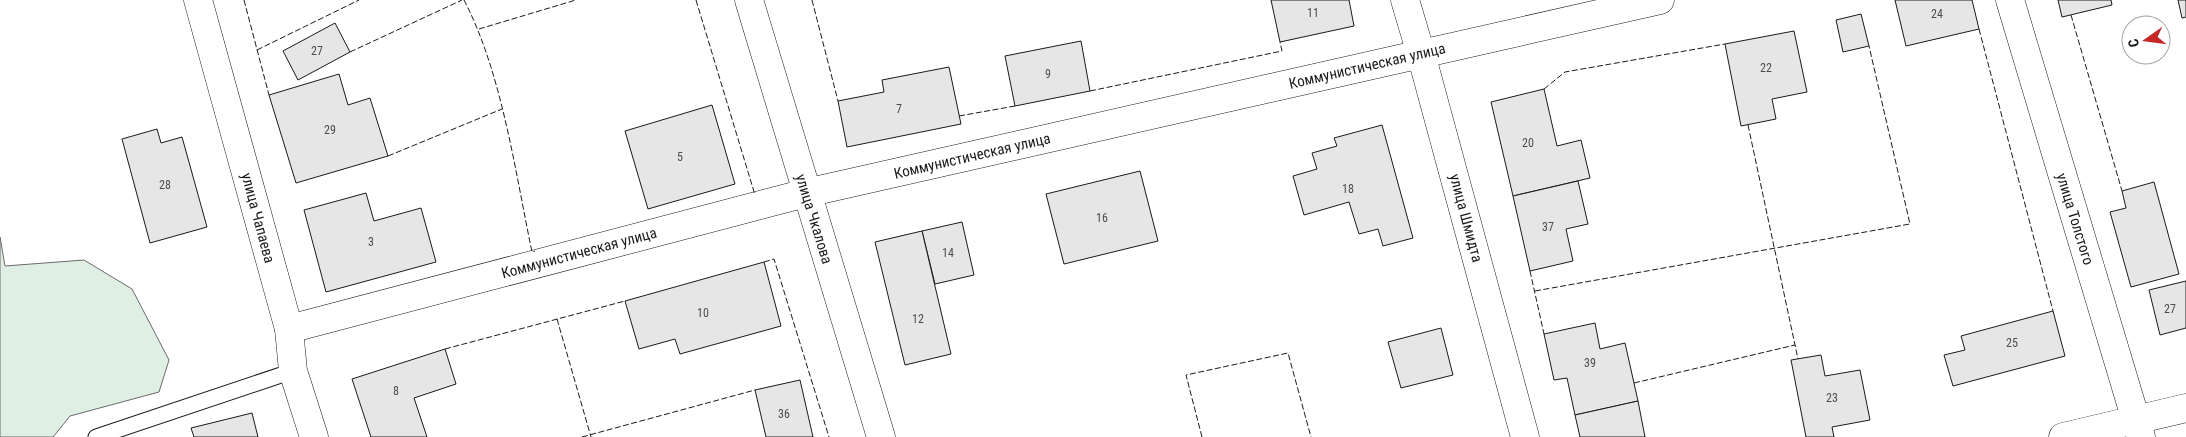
<svg xmlns="http://www.w3.org/2000/svg" width="2186" height="437" font-family="'Roboto Condensed',sans-serif">
<style>
.green{fill:#e0efe3;stroke:#6a6a6a}
.building{fill:#e6e6e6;stroke:#1a1a1a}
.lines{fill:none;stroke-linecap:round;stroke-linejoin:round}
.service-casing{stroke:#1a1a1a;stroke-width:17}
.minor-casing{stroke:#1a1a1a;stroke-width:29}
.service{stroke:#fff;stroke-width:15}
.minor{stroke:#fff;stroke-width:28}
.fence{stroke:#1a1a1a;stroke-width:1;stroke-dasharray:6 2.5;stroke-linecap:butt}
.labels{text-anchor:middle;dominant-baseline:central;stroke-width:4;stroke-linejoin:round;paint-order:stroke}
.number-label{font-size:12px;fill:#4d4d4d}
.street-label{font-size:15px;fill:#1a1a1a;stroke:#fff}
</style>
<rect width="100%" height="100%" fill="#fff"/>
<path class="green" d="M0,237L5,266L84,260L132,289L169,360L159,392L70,416L53,437H0Z"/>
<g class="building">
<path d="M1271,0H1349L1354,26L1280,42Z"/>
<path d="M1895,0H1972L1979,29L1906,46Z"/>
<path d="M2058,0H2111L2112,5L2062,17Z"/>
<path d="M2178,0H2186V17L2182,18Z"/>
<path d="M1861,14L1869,46L1843,52L1836,20Z"/>
<path d="M335,23L350,52L298,80L283,51Z"/>
<path d="M1794,31L1807,92L1772,99L1776,119L1741,126L1725,44Z"/>
<path d="M1081,41L1090,91L1015,106L1005,56Z"/>
<path d="M949,67L961,124L847,147L838,101L884,92L882,80Z"/>
<path d="M339,74L348,105L370,98L388,156L296,183L269,95Z"/>
<path d="M1544,89L1557,146L1581,140L1590,178L1513,196L1491,102Z"/>
<path d="M712,105L735,184L648,209L625,131Z"/>
<path d="M1382,125L1413,238L1383,246L1378,229L1359,234L1349,202L1304,215L1293,176L1317,169L1312,153L1337,146L1334,138Z"/>
<path d="M157,129L161,143L182,137L207,227L150,243L122,139Z"/>
<path d="M1140,171L1158,241L1064,264L1046,194Z"/>
<path d="M1578,181L1588,224L1566,229L1573,261L1530,271L1513,196Z"/>
<path d="M2154,182L2179,274L2131,287L2110,212L2126,208L2122,191Z"/>
<path d="M366,193L374,221L421,208L436,262L326,292L304,210Z"/>
<path d="M962,222L974,275L935,284L922,231Z"/>
<path d="M922,231L951,354L905,365L875,242Z"/>
<path d="M764,262L781,326L680,354L675,339L639,349L625,301Z"/>
<path d="M2186,281V328L2160,335L2149,290Z"/>
<path d="M2053,311L2065,356L1953,386L1944,355L1965,350L1961,336Z"/>
<path d="M1595,323L1600,349L1625,343L1638,401L1575,415L1567,378L1554,380L1544,334Z"/>
<path d="M1441,328L1453,375L1401,388L1388,342Z"/>
<path d="M445,349L456,384L414,398L427,437H371L352,379Z"/>
<path d="M1821,355L1825,376L1860,370L1870,420L1832,427L1834,437H1806L1791,360Z"/>
<path d="M800,380L813,437H766L755,390Z"/>
<path d="M1638,401L1645,437H1580L1575,415Z"/>
<path d="M252,413L258,437H194L191,428Z"/>
</g>
<g class="lines">
<defs>
<path id="service" d="M96,437L293,371"/>
<g id="minor">
<path d="M198,0L289,329L293,371L314,437"/>
<path d="M749,0L881,437"/>
<path d="M1405,0L1421,54L1525,437"/>
<path d="M2010,0L2141,437"/>
<path d="M289,329L806,193L1660,0"/>
<path d="M2063,437L2186,408"/>
</g>
</defs>
<use href="#service" class="service-casing"/>
<use href="#minor" class="minor-casing"/>
<use href="#service" class="service"/>
<use href="#minor" class="minor"/>
<g class="fence">
<path d="M244,0L269,95"/>
<path d="M464,0C502,73 515,171 532,252L535,251"/>
<path d="M696,0L755,195"/>
<path d="M812,0L838,101"/>
<path d="M2071,15L2122,191"/>
<path d="M479,29L576,0"/>
<path d="M1979,29L2053,311"/>
<path d="M257,50L359,0"/>
<path d="M350,52L462,0"/>
<path d="M1544,89L1565,72L1725,44"/>
<path d="M1090,91L1282,51L1280,42"/>
<path d="M959,116L1015,106"/>
<path d="M1748,125L1798,359"/>
<path d="M388,156L502,109"/>
<path d="M764,262L774,259L829,437"/>
<path d="M1530,271L1544,334"/>
<path d="M1535,291L1910,224L1869,46"/>
<path d="M557,319L591,437"/>
<path d="M445,349L625,301"/>
<path d="M1634,383L1795,345"/>
<path d="M582,437L755,390"/>
<path d="M1202,437L1186,375L1288,353L1311,437"/>
</g>
</g>
<g class="labels">
<g class="number-label">
<text x="1313" y="13">11</text>
<text x="1937" y="14">24</text>
<text x="317" y="51">27</text>
<text x="1766" y="68">22</text>
<text x="1048" y="74">9</text>
<text x="899" y="109">7</text>
<text x="330" y="130">29</text>
<text x="1528" y="143">20</text>
<text x="680" y="157">5</text>
<text x="165" y="185">28</text>
<text x="1348" y="189">18</text>
<text x="1102" y="218">16</text>
<text x="1548" y="227">37</text>
<text x="371" y="242">3</text>
<text x="948" y="253">14</text>
<text x="2170" y="309">27</text>
<text x="703" y="313">10</text>
<text x="918" y="319">12</text>
<text x="2012" y="343">25</text>
<text x="1590" y="363">39</text>
<text x="396" y="391">8</text>
<text x="1832" y="398">23</text>
<text x="784" y="414">36</text>
</g>
<g class="street-label">
<text transform="translate(1367 66) rotate(-13)">Коммунистическая улица</text>
<text transform="translate(972 156) rotate(-13)">Коммунистическая улица</text>
<text transform="translate(258 218) rotate(75)">улица Чапаева</text>
<text transform="translate(1466 218) rotate(75)">улица Шмидта</text>
<text transform="translate(814 219) rotate(73)">улица Чкалова</text>
<text transform="translate(2075 219) rotate(73)">улица Толстого</text>
<text transform="translate(579 253) rotate(-15)">Коммунистическая улица</text>
</g>
</g>
<g transform="translate(2146 40) rotate(256)"><circle r="24" fill="#ffffff" stroke="#a3a3a3"/>
<path d="M0-4L9 19L0 12L-9 19Z" fill="#c62828"/>
<text y="-8" font-size="14" font-weight="bold" text-anchor="middle" fill="#1a1a1a">С</text>
</g>
</svg>
